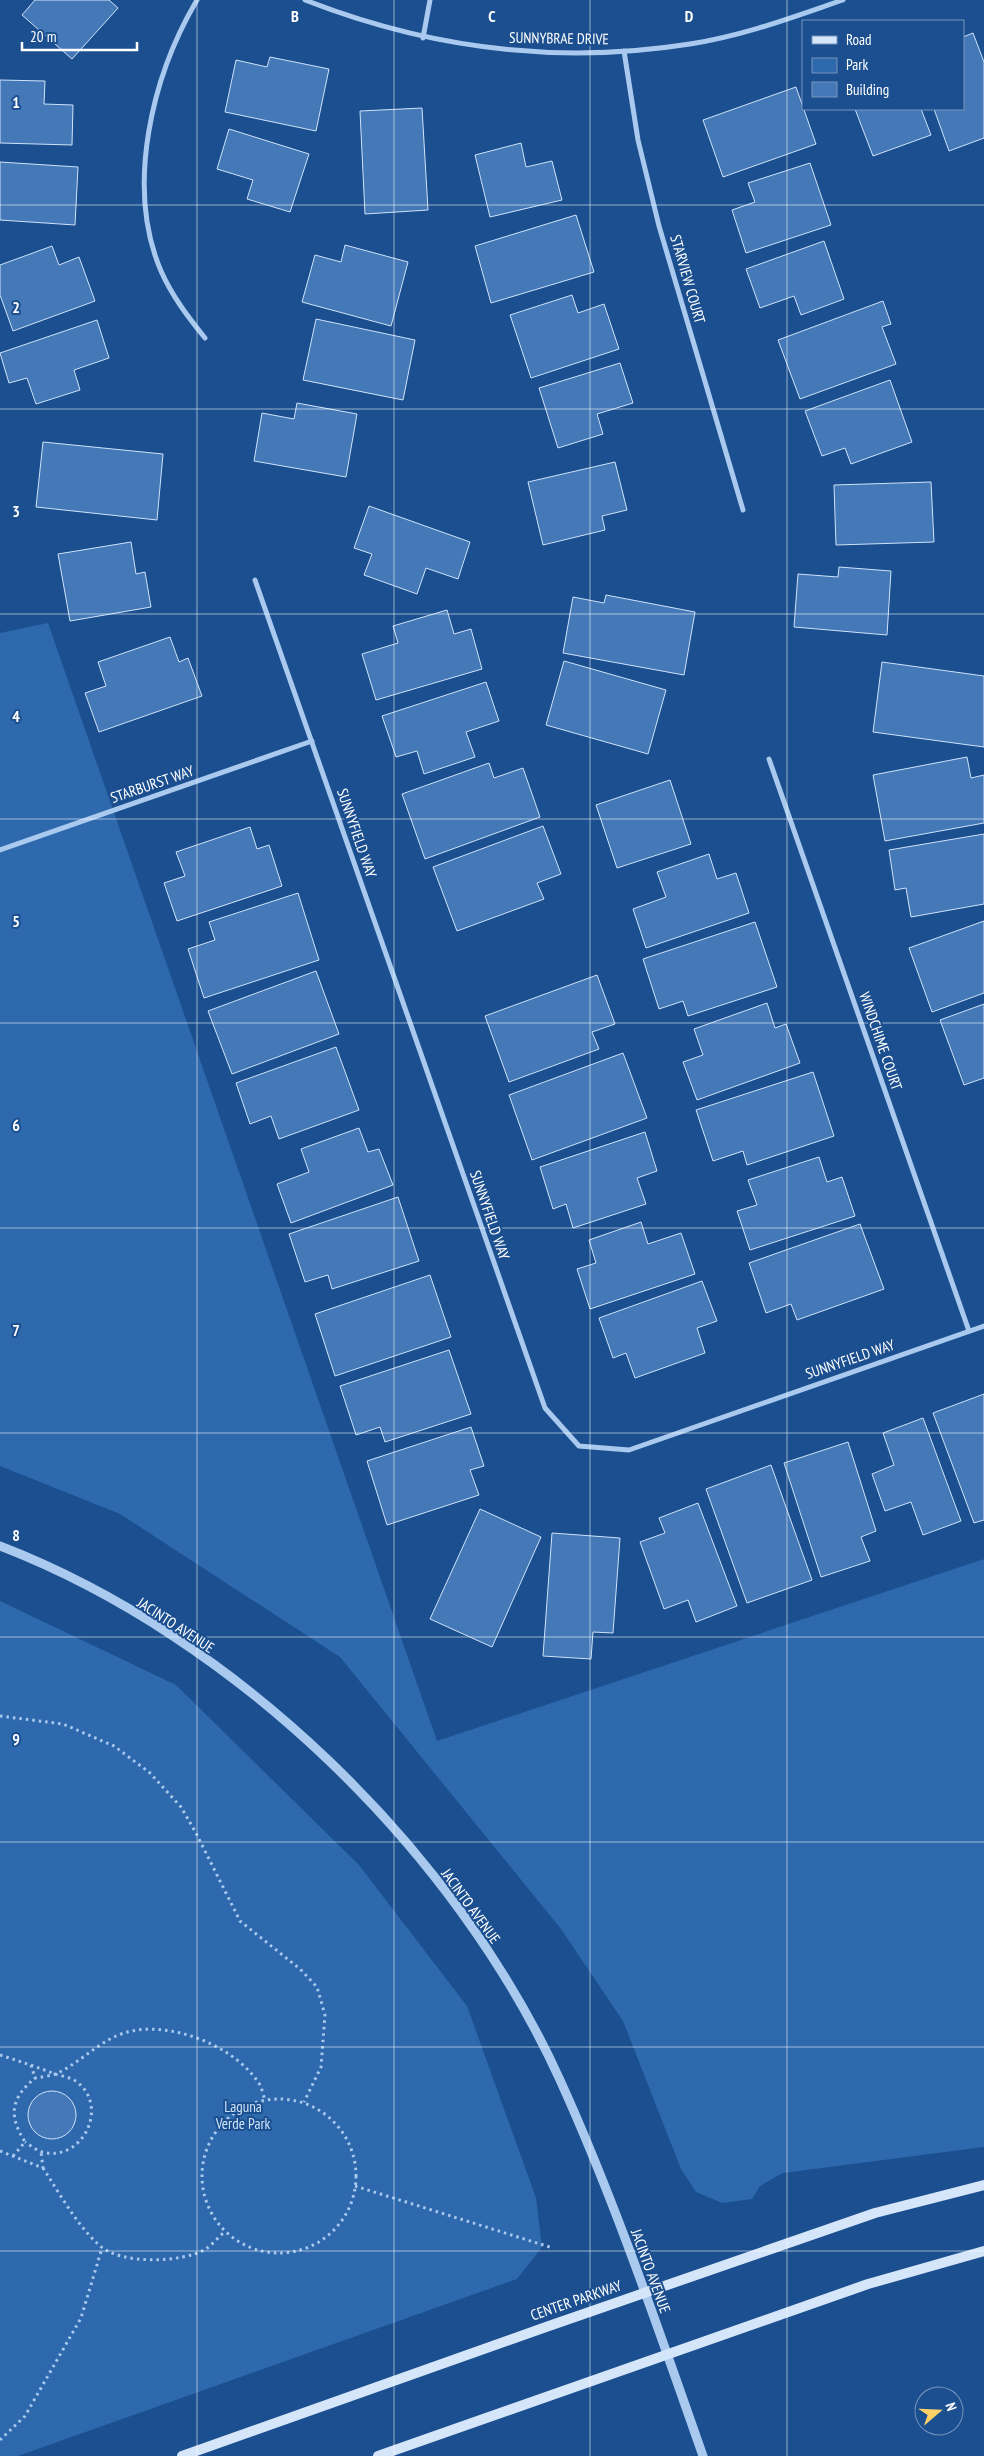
<svg xmlns="http://www.w3.org/2000/svg" width="984" height="2456" font-family="'PT Sans Narrow',sans-serif">
<style>
.green{fill:#2e69ad}
.building{fill:#4478b7;stroke:#cfe3fa}
.lines{fill:none;stroke-linecap:round;stroke-linejoin:round}
.path{stroke:#a9c9ee;stroke-width:3;stroke-dasharray:2.5 4;stroke-linecap:butt}
.minor{stroke:#a9c9ee;stroke-width:5}
.tertiary{stroke:#a9c9ee;stroke-width:9}
.secondary{stroke:#d6e6fa;stroke-width:10}
.grid{fill:none;stroke:#fff;stroke-width:1;stroke-opacity:0.55}
.labels{text-anchor:middle;dominant-baseline:central;stroke-width:4;stroke-linejoin:round;paint-order:stroke}
.street-label{font-size:15px;fill:#fff;stroke:#1b4f8f}
.park-label{font-size:15px;fill:#cfe3fa;stroke:#1b4f8f}
.grid-label{font-size:16px;text-anchor:middle;font-weight:bold;fill:#fff;stroke:#1b4f8f;stroke-width:4;stroke-linejoin:round;paint-order:stroke}
</style>
<rect width="100%" height="100%" fill="#1b4f8f"/>
<g class="green">
<path d="M48,623L437,1741L984,1559V2147L783,2173L760,2186L752,2199L722,2203L696,2192L681,2169L623,2021L561,1929L340,1657L120,1514L0,1466V633Z"/>
<path d="M0,1601L176,1685L359,1865L467,2006L536,2198L542,2247L517,2279L18,2456H0Z"/>
</g>
<g class="building">
<path d="M35,0H109L118,8L72,59L22,15Z"/>
<path d="M973,33L984,62V138L949,151L934,109H963V37Z"/>
<path d="M270,57L329,69L316,131L225,112L236,60L267,67Z"/>
<path d="M0,80L45,81L44,104L73,105L72,145L0,143Z"/>
<path d="M796,87L816,144L723,177L703,120Z"/>
<path d="M422,108L428,210L365,214L360,111Z"/>
<path d="M855,109H921L931,135L873,156Z"/>
<path d="M229,129L309,154L290,212L247,199L253,180L217,169Z"/>
<path d="M521,143L526,167L552,161L562,200L490,217L475,155Z"/>
<path d="M0,162L78,167L75,225L0,220Z"/>
<path d="M810,163L831,225L746,253L732,210L755,202L748,183Z"/>
<path d="M576,215L594,272L491,303L475,246Z"/>
<path d="M824,241L844,299L801,315L794,296L760,308L746,269Z"/>
<path d="M345,245L408,262L391,326L302,302L315,255L341,262Z"/>
<path d="M52,246L59,265L79,257L95,301L13,331L0,295V265Z"/>
<path d="M572,295L578,313L604,304L619,349L531,378L510,315Z"/>
<path d="M883,301L891,324L882,327L896,364L800,399L778,340Z"/>
<path d="M316,319L415,340L403,400L303,380Z"/>
<path d="M97,320L109,358L74,370L80,390L36,404L27,378L9,383L0,353Z"/>
<path d="M620,363L633,403L597,414L603,434L558,448L539,388Z"/>
<path d="M890,380L912,442L851,464L845,448L822,456L805,411Z"/>
<path d="M297,403L357,414L346,477L254,461L262,413L294,419Z"/>
<path d="M43,442L163,454L157,520L36,507Z"/>
<path d="M615,462L627,510L602,516L605,530L543,545L528,482Z"/>
<path d="M931,482L934,542L836,545L834,485Z"/>
<path d="M369,506L470,542L458,579L426,568L417,594L364,575L372,554L354,548Z"/>
<path d="M131,542L136,574L145,572L151,607L70,621L58,554Z"/>
<path d="M839,567L891,571L887,635L794,627L798,574L838,577Z"/>
<path d="M606,595L695,612L684,675L563,653L573,597L604,603Z"/>
<path d="M447,610L454,634L471,629L482,669L376,700L362,654L398,643L393,626Z"/>
<path d="M170,637L179,662L188,658L202,696L99,732L85,693L106,686L98,662Z"/>
<path d="M564,661L666,690L648,754L546,725Z"/>
<path d="M882,662L984,676V747L873,732Z"/>
<path d="M486,682L499,721L466,732L475,757L424,774L417,751L396,757L382,716Z"/>
<path d="M967,757L971,778L984,775V823L885,841L873,775Z"/>
<path d="M489,763L494,778L523,768L540,817L425,859L402,794Z"/>
<path d="M670,780L691,844L617,868L596,805Z"/>
<path d="M543,826L561,874L537,883L544,899L457,931L433,867Z"/>
<path d="M250,827L257,849L269,845L282,886L177,921L164,883L185,876L176,852Z"/>
<path d="M984,834V904L911,917L906,888L895,890L889,850Z"/>
<path d="M709,854L717,879L736,873L749,913L646,948L633,909L666,897L657,872Z"/>
<path d="M298,893L319,960L204,998L188,949L215,940L209,922Z"/>
<path d="M984,921V993L932,1012L909,948Z"/>
<path d="M755,922L777,987L688,1016L683,1001L659,1009L643,959Z"/>
<path d="M316,971L339,1034L232,1074L208,1011Z"/>
<path d="M597,975L615,1024L592,1032L599,1049L509,1082L485,1016Z"/>
<path d="M767,1003L775,1028L786,1024L800,1063L697,1100L683,1062L703,1055L694,1029Z"/>
<path d="M984,1004V1078L964,1085L940,1020Z"/>
<path d="M336,1047L359,1110L279,1139L271,1116L250,1124L236,1083Z"/>
<path d="M623,1053L647,1118L532,1160L509,1095Z"/>
<path d="M813,1072L834,1136L747,1165L743,1151L713,1161L696,1110Z"/>
<path d="M359,1128L368,1152L379,1149L393,1185L291,1223L277,1184L309,1172L301,1149Z"/>
<path d="M645,1132L657,1171L637,1178L646,1204L573,1228L566,1204L553,1209L540,1167Z"/>
<path d="M819,1157L827,1182L842,1177L855,1216L750,1250L737,1211L757,1205L748,1180Z"/>
<path d="M398,1197L419,1261L332,1289L328,1275L305,1282L289,1234Z"/>
<path d="M641,1222L648,1244L681,1233L695,1274L590,1309L577,1269L596,1263L589,1240Z"/>
<path d="M860,1224L884,1289L797,1320L791,1304L766,1313L749,1263Z"/>
<path d="M430,1275L451,1337L335,1376L315,1314Z"/>
<path d="M702,1281L717,1321L697,1328L705,1353L635,1378L626,1353L613,1358L599,1318Z"/>
<path d="M449,1350L471,1414L385,1442L380,1427L356,1435L340,1386Z"/>
<path d="M984,1394V1520L974,1523L933,1413Z"/>
<path d="M923,1418L961,1521L923,1535L911,1502L885,1511L872,1474L894,1465L883,1433Z"/>
<path d="M471,1427L484,1466L470,1470L479,1495L387,1525L367,1461Z"/>
<path d="M848,1442L876,1531L861,1537L870,1561L821,1577L784,1463Z"/>
<path d="M771,1465L812,1580L747,1603L706,1489Z"/>
<path d="M698,1503L737,1606L696,1622L688,1600L664,1609L640,1542L665,1533L659,1518Z"/>
<path d="M480,1509L541,1537L492,1647L430,1619Z"/>
<path d="M552,1533L620,1538L613,1633L593,1632L591,1659L543,1656Z"/>
<circle cx="52" cy="2115" r="24"/>
</g>
<g class="lines">
<g class="path">
<path d="M0,1716L63,1724L114,1746L150,1773L181,1807L196,1833L240,1921L300,1969L317,1987L325,2015L321,2067L304,2102"/>
<path d="M0,2055C19,2061 37,2067 55,2074C61,2076 69,2077 74,2080C111,2103 84,2163 42,2152C36,2150 30,2145 25,2142"/>
<path d="M31,2065L35,2078C42,2077 51,2076 58,2073C78,2063 95,2046 116,2036C160,2016 232,2043 258,2082C262,2087 263,2095 265,2100"/>
<circle cx="279" cy="2176" r="77"/>
<path d="M0,2151L43,2168L41,2152"/>
<path d="M13,2156L25,2142C8,2115 11,2098 35,2078"/>
<path d="M43,2168C60,2194 76,2224 99,2245C120,2265 182,2263 206,2249C213,2244 219,2236 226,2231"/>
<path d="M355,2186L553,2248"/>
<path d="M0,2440L25,2416L81,2318L102,2248"/>
</g>
<g class="minor">
<path d="M197,0C152,76 125,187 161,271C172,296 188,317 205,338"/>
<path d="M305,0C430,49 557,65 690,44C743,36 793,17 843,0"/>
<path d="M423,38L430,0"/>
<path d="M624,51L638,140L659,226L743,510"/>
<path d="M255,580L545,1408L579,1446L629,1450L984,1326"/>
<path d="M769,759L969,1331"/>
<path d="M0,850L312,741"/>
</g>
<path class="tertiary" d="M0,1546C236,1637 456,1851 560,2080C615,2201 659,2331 703,2456"/>
<g class="secondary">
<path d="M182,2456L546,2327L875,2213L984,2185"/>
<path d="M378,2456L868,2284L984,2251"/>
</g>
</g>
<path class="grid" d="M197,0V2456M394,0V2456M590,0V2456M787,0V2456M0,205H984M0,409H984M0,614H984M0,819H984M0,1023H984M0,1228H984M0,1433H984M0,1637H984M0,1842H984M0,2047H984M0,2251H984"/>
<g class="labels">
<g class="street-label">
<text transform="translate(559 38) rotate(1)">SUNNYBRAE DRIVE</text>
<text transform="translate(688 279) rotate(74)">STARVIEW COURT</text>
<text transform="translate(152 784) rotate(-19)">STARBURST WAY</text>
<text transform="translate(357 833) rotate(71)">SUNNYFIELD WAY</text>
<text transform="translate(881 1041) rotate(71)">WINDCHIME COURT</text>
<text transform="translate(490 1215) rotate(71)">SUNNYFIELD WAY</text>
<text transform="translate(850 1359) rotate(-19)">SUNNYFIELD WAY</text>
<text transform="translate(176 1625) rotate(33)">JACINTO AVENUE</text>
<text transform="translate(471 1906) rotate(54)">JACINTO AVENUE</text>
<text transform="translate(651 2271) rotate(70)">JACINTO AVENUE</text>
<text transform="translate(576 2300) rotate(-19)">CENTER PARKWAY</text>
</g>
<g class="park-label">
<text x="243" y="2106">Laguna<tspan x="243" dy="17">Verde Park</tspan></text>
</g>
</g>
<g class="grid-label">
<text x="295" y="22">B</text>
<text x="492" y="22">C</text>
<text x="689" y="22">D</text>
<text x="16" y="108">1</text>
<text x="16" y="313">2</text>
<text x="16" y="517">3</text>
<text x="16" y="722">4</text>
<text x="16" y="927">5</text>
<text x="16" y="1131">6</text>
<text x="16" y="1336">7</text>
<text x="16" y="1541">8</text>
<text x="16" y="1745">9</text>
</g>
<rect x="802" y="20" width="162" height="90" fill="#1b4f8f" stroke="#7695bc"/>
<rect x="812" y="36" width="25" height="8" fill="#d6e6fa" stroke="#7695bc"/>
<text x="846" y="45" font-size="15" fill="#ffffff">Road</text>
<rect x="812" y="58" width="25" height="15" fill="#2e69ad" stroke="#7695bc"/>
<text x="846" y="70" font-size="15" fill="#ffffff">Park</text>
<rect x="812" y="82" width="25" height="15" fill="#4478b7" stroke="#7695bc"/>
<text x="846" y="95" font-size="15" fill="#ffffff">Building</text>
<g transform="translate(939 2411) rotate(71)"><circle r="24" fill="#1b4f8f" stroke="#7695bc"/>
<path d="M0-4L9 19L0 12L-9 19Z" fill="#ffd166"/>
<text y="-8" font-size="14" font-weight="bold" text-anchor="middle" fill="#ffffff">N</text>
</g>
<path d="M22 42v8h115v-8" fill="none" stroke="#ffffff" stroke-width="2.5"/>
<text x="30" y="42" font-size="15" fill="#ffffff" stroke="#1b4f8f" stroke-width="4" paint-order="stroke">20 m</text>
</svg>
